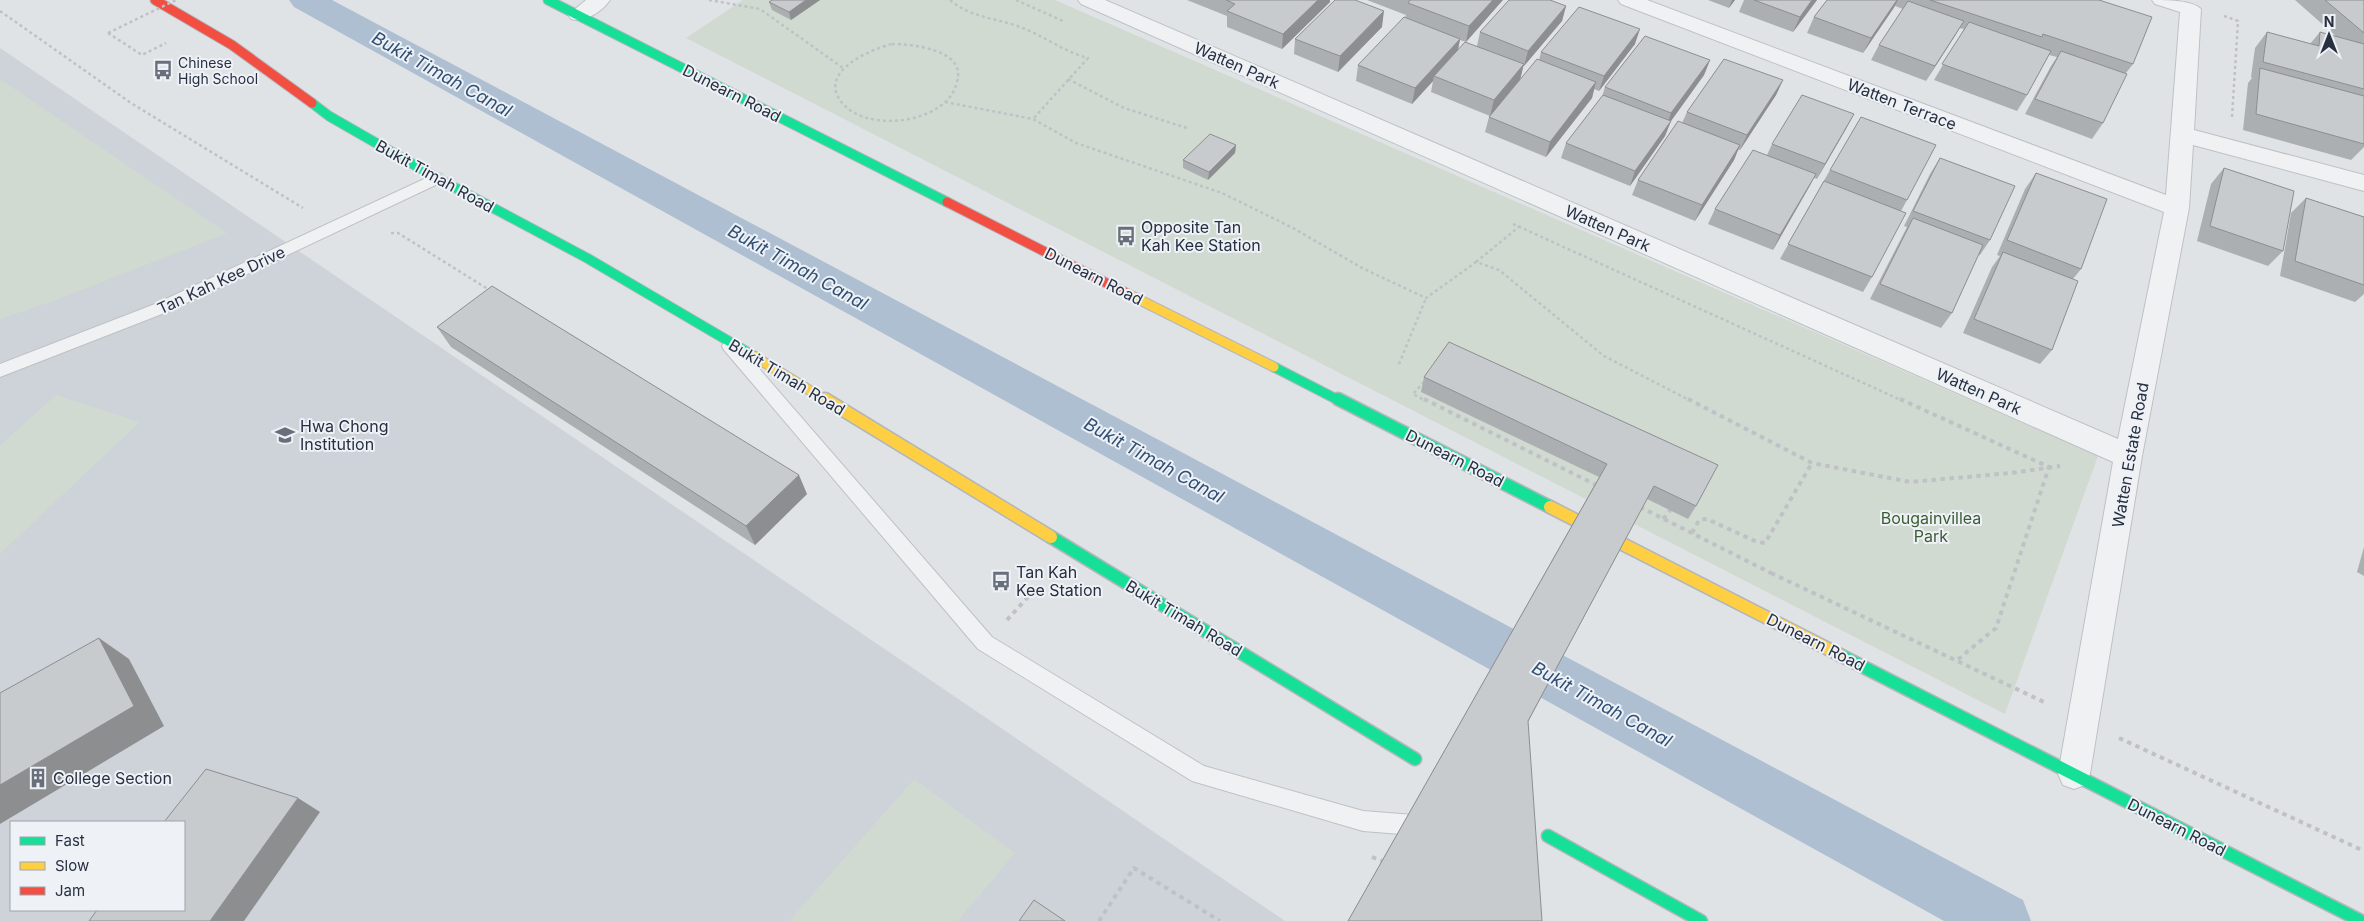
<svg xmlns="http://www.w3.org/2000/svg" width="2364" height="921" font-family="Inter,sans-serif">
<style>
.built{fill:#ced2d9;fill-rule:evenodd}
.green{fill:#d1dad1}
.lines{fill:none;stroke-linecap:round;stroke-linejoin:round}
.canal{fill:#aebfd2;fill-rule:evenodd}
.lane-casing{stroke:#bec1c4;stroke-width:2}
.street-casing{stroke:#bec1c4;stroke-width:2}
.fast-far1-casing{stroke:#b2b6bb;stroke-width:11}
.fast-casing{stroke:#b2b6bb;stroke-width:15}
.slow-far1-casing{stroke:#b2b6bb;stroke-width:11}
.slow-casing{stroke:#b2b6bb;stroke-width:15}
.jam-casing{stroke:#b2b6bb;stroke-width:11}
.path-far1{stroke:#bfc1c6;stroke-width:2.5;stroke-dasharray:3 3;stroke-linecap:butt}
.path{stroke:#bfc1c6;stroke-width:4;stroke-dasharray:4.5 4.5;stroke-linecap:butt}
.lane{fill:#f0f1f2;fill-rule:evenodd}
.street{fill:#f0f1f2;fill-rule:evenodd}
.fast-far1{stroke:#16e098;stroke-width:9}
.fast{stroke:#16e098;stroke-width:12}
.slow-far1{stroke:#ffcf43;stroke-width:9}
.slow{stroke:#ffcf43;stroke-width:12}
.jam{stroke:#f24e42;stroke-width:9}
.path-bridge{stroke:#bfc1c6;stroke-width:2.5;stroke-dasharray:3 3;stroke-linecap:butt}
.wall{fill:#acafb1}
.shaded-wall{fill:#8c8e90}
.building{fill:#c8cbce;stroke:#8c8e90}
.labels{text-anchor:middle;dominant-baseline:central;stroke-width:4;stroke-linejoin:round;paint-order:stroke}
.far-poi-label{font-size:14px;fill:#273040;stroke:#eef1f6;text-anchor:start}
.street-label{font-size:16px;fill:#273040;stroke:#eef1f6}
.poi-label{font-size:16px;fill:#273040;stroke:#eef1f6;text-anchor:start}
.park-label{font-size:16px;fill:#3c5c34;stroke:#eef1f6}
.water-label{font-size:18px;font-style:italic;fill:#304f75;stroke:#eef1f6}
</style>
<rect width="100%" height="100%" fill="#e0e3e6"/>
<path class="built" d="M0,48L1285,921H0ZM11,822H184V910H11Z"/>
<g class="green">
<path d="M743,0H1055L2098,456L2005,714L686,38Z"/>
<path d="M0,79L227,233L59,299L0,319Z"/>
<path d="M56,395L140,422L0,554V445Z"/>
<path d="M914,779L1015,853L958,921H789Z"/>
</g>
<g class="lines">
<path class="canal" d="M289,0H332L2023,900L2031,921H1944L294,7Z"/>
<defs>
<g id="lane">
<path d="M437,173L442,174L444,178L442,182L167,312L0,377V364L155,304Z"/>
<path d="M730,340L736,342L992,637L1204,766L1363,811L1426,816L1433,819L1437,826L1433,833L1426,836L1363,831L1192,781L978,649L724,350L722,346L724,342Z"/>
</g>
<g id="street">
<path d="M586,0H610C602,12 584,23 571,19L568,15Z"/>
<path d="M1078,0H1105L2118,439L2164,212L1621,4L1618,0H1647L2166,195L2180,12L2155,4L2152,0C2166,0 2192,0 2201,9L2194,130L2364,175V191L2193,145L2189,208L2142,456L2090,774L2085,785L2074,789L2063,785L2058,774L2113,462L1081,4Z"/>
</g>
<g id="fast-far1">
<path d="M548,0L947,202"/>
<path d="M312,103L329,116L437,178L587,258L754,356"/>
<path d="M1274,367L1340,401"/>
</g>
<g id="fast">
<path d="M1338,399L1550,507"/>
<path d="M1051,537L1415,759"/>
<path d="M1840,655L2361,921"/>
<path d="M1548,836L1701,921"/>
</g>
<g id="slow-far1">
<path d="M1126,293L1274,367"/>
<path d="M754,356L827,401"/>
</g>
<g id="slow">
<path d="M825,399L1051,537"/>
<path d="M1550,507L1840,655"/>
</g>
<g id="jam">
<path d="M155,0L232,45L312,103"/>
<path d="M947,202L1126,293"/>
</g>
</defs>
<use href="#lane" class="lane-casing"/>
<use href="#street" class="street-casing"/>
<use href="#fast-far1" class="fast-far1-casing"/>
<use href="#fast" class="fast-casing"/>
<use href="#slow-far1" class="slow-far1-casing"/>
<use href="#slow" class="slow-casing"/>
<use href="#jam" class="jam-casing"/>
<g class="path-far1">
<path d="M709,0L760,9L843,68"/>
<path d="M950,0C972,19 1000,18 1025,29C1047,38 1065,52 1088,58L1033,119"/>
<path d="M1016,0L1063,21"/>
<path d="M0,11L131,103L303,208"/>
<path d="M2224,16L2238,21L2232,117"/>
<path d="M108,33L142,55L166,43"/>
<path d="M892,44C913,44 967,50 957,82C954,93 949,100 940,106C917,124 866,128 844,105C814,73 869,50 892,44Z"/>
<path d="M1068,79L1124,108L1187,128"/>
<path d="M945,102L1033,119L1076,143L1222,193L1293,228L1364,269L1426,298L1476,262L1499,270L1604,356L1691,401"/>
<path d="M1513,224L1903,401"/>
<path d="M391,233H398L491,291"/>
<path d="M1476,262L1520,226"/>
<path d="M1399,364L1426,298"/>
<path d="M1424,382L1413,394L1426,401"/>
</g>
<g class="path">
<path d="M1424,399L1598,486"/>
<path d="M1688,399L1812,463L1910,482L2011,473L2060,466"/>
<path d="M1900,399L2049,467L1996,628L1956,661"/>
<path d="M1640,507L1771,573L1770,579"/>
<path d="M1663,519L1671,509"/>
<path d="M1692,533L1699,520L1707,519L1757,542L1765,543L1812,463"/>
<path d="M1771,573L2046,703"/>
<path d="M1007,620L1036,588"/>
<path d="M2119,738L2364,851"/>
<path d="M1372,857L1385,862"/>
<path d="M1099,921L1134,868L1220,921"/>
</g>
<use href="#lane" class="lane"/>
<use href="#street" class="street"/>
<use href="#fast-far1" class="fast-far1"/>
<use href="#fast" class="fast"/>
<use href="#slow-far1" class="slow-far1"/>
<use href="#slow" class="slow"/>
<use href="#jam" class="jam"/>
<path class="path-bridge" d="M108,33L176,0"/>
</g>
<g class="wall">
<path d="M820,0L791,20L772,10L769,2Z"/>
<path d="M1187,0H1330V2L1282,49L1227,27V16Z"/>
<path d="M1367,0H1503L1502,1L1466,42L1460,40L1458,50L1477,46L1480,32L1566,6L1562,21L1524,66H1523L1520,80L1539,60L1541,52L1635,44L1599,91L1594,89L1592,98L1546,157L1485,132L1489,117L1490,116L1431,92L1433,81L1412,104L1356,81L1358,65L1405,18L1406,15Z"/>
<path d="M1708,0H1735L1729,8Z"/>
<path d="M1744,0H1817L1793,32L1739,12Z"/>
<path d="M1827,0H2099L2133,64L2126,73L2103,123L2092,139L2025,114L2051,66L2057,57L2049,55L2027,95L2017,111L1934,80L1964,29L1959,28L1926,81L1871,60L1879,45L1903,9L1895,6L1863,53L1807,33L1814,17Z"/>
<path d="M2295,0H2364V147L2351,160L2243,130L2248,83L2252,78L2251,77L2255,48L2267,32L2310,44L2320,32L2337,37Z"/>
<path d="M1382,27L1338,72L1294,54L1295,39Z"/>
<path d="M1710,60L1704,75L1671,121L1665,136L1630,186L1561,158L1566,143L1602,97L1605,87Z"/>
<path d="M1783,80L1776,95L1740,150H1738L1734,160L1695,221L1632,195L1638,180L1682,123L1687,112Z"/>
<path d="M1854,114L1817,179L1814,178L1773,250L1708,224L1715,209L1767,155L1772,144Z"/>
<path d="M1236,145L1235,153L1208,180L1183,168V160Z"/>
<path d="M1940,158L1990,240L1980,255H1978L1952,313L1941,328L1870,299L1907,227L1904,226L1930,174Z"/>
<path d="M2224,168L2283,251L2268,266L2197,241L2211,184Z"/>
<path d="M1830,170L1907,200L1901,211L1872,277L1863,292L1780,259Z"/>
<path d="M2036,173L2081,269L2073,279L2052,350L2040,364L1963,333L1992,267L2000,256L1997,255L2025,189Z"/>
<path d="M2306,198L2364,217V294L2355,302L2280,276L2291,213Z"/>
<path d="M437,327L807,494L755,545L451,347Z"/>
<path d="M1424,377L1696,506L1688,519L1647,499L1528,722L1348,921L1599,477L1421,392Z"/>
<path d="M2364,547V576L2357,572Z"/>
</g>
<g class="shaded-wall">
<path d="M806,0H820L791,20L789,12Z"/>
<path d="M1318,0H1330V2L1282,49L1283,34Z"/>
<path d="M1493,0H1503L1502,1L1466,42L1469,26Z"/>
<path d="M1732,0H1735L1729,8Z"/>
<path d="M1812,0H1817L1793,32L1800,17Z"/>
<path d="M1897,0H1898L1893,9L1863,53L1871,38Z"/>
<path d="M1566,6L1562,21L1524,66L1528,51Z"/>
<path d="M1384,11L1382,27L1338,72L1340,56Z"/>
<path d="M1964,21L1955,36L1926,81L1935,66Z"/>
<path d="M1640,29L1635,44L1599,91L1604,76Z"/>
<path d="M1460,39L1457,54L1434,76L1433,81L1412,104L1415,88Z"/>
<path d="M1710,60L1704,75L1671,121L1665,136L1630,186L1635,171L1666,128L1671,113Z"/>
<path d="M1524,64L1520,80L1490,116L1494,100Z"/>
<path d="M1783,80L1776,95L1740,150L1747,135Z"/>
<path d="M1596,82L1592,98L1546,157L1550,142Z"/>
<path d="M1854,114L1846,129L1817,179L1825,164Z"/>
<path d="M1236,145L1235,153L1208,180L1209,172Z"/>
<path d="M1740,145L1734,160L1695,221L1702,205Z"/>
<path d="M1816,174L1808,189L1773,250L1780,235Z"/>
<path d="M799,475L807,494L755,545L746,526Z"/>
<path d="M99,638L129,659L164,726L0,824V785Z"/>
<path d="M298,798L320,812L244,921H210Z"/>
</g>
<g class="building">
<path d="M772,0H806L789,12L769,2Z"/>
<path d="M1226,0H1318L1283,34L1227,11L1235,4Z"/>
<path d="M1335,0H1355L1384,11L1340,56L1295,39Z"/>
<path d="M1409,0H1493L1469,26L1408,3L1410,0Z"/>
<path d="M1509,0H1550L1566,6L1528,51L1480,32Z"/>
<path d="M1754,0H1812L1800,17Z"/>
<path d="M1827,0H1897L1871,38L1814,17Z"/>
<path d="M1930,0H2099L2152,17L2133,64L2043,34L2042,37Z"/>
<path d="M2325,0H2364V33Z"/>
<path d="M1908,1L1964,21L1935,66L1879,45Z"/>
<path d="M1579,7L1640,29L1604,76L1541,52Z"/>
<path d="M1404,17L1460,39L1415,88L1358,65Z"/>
<path d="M1969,22L2051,51L2027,95L1942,64Z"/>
<path d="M2267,32L2319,46L2320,32L2364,44V89L2263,62Z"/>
<path d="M1645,36L1710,60L1671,113L1605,87Z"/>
<path d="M1465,42L1524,64L1494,100L1434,76Z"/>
<path d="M2061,51L2127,74L2103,123L2035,99Z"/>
<path d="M1537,59L1596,82L1550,142L1489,117Z"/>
<path d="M1724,59L1783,80L1747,135L1687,112Z"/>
<path d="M2260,68L2364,96V144L2256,114Z"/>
<path d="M1603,95L1671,121L1635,171L1566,143Z"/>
<path d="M1802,95L1854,114L1825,164L1772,144Z"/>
<path d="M1861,117L1936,145L1907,200L1830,170Z"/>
<path d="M1678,121L1740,145L1702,205L1638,180Z"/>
<path d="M1210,134L1236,145L1209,172L1183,160Z"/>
<path d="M1753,150L1816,174L1780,235L1715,209Z"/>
<path d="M1940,158L2015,186L1990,240L1913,211Z"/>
<path d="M2224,168L2294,191L2283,251L2210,226Z"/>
<path d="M2036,173L2107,199L2081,269L2007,240Z"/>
<path d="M1824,181L1906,213L1872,277L1788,244Z"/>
<path d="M2306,198L2364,217V285L2295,261Z"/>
<path d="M1913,218L1983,245L1952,313L1880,284Z"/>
<path d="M2003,252L2078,281L2052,350L1974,319Z"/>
<path d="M492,286L799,475L746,526L437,327Z"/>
<path d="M1449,342L1718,465L1696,506L1654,486L1528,721L1542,921H1348L1607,464L1424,377Z"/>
<path d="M99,638L134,706L0,785V693Z"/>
<path d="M206,769L298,798L210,921H89L97,910H184V822H164Z"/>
<path d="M1034,900L1065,921H1019Z"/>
</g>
<defs>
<symbol id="bus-bare" viewBox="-9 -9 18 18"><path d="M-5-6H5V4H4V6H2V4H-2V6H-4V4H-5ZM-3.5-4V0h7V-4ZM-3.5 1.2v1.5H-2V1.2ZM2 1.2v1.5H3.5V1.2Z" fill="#686f7a" stroke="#eef1f6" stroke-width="2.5" paint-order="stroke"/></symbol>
<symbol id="university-bare" viewBox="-9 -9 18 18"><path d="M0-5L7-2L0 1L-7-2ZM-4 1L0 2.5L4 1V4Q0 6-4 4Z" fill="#686f7a" stroke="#eef1f6" stroke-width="2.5" paint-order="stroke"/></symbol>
<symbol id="building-bare" viewBox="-9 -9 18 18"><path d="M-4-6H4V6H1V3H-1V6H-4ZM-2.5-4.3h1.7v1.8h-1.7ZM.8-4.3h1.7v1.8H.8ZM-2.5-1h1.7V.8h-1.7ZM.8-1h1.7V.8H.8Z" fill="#686f7a" stroke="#eef1f6" stroke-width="2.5" paint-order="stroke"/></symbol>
</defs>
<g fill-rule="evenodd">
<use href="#bus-bare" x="149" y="56" width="28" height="28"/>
<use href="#bus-bare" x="1112" y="222" width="28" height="28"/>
<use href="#university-bare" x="271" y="421" width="28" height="28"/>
<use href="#bus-bare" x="987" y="567" width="28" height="28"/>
<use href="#building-bare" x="24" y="764" width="28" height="28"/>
</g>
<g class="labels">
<g class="far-poi-label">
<text x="178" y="62">Chinese<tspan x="178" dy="16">High School</tspan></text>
</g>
<g class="street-label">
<text transform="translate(1237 65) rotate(24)">Watten Park</text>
<text transform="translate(732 93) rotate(27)">Dunearn Road</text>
<text transform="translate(1902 104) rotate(21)">Watten Terrace</text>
<text transform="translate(435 176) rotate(29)">Bukit Timah Road</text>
<text transform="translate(1608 228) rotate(24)">Watten Park</text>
<text transform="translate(1094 276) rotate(27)">Dunearn Road</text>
<text transform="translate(221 280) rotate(-25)">Tan Kah Kee Drive</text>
<text transform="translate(787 377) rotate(31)">Bukit Timah Road</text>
<text transform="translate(1979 391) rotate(24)">Watten Park</text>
<text transform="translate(2130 455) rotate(-80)">Watten Estate Road</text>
<text transform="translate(1455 458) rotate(27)">Dunearn Road</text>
<text transform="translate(1184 618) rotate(31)">Bukit Timah Road</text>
<text transform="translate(1816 642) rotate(27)">Dunearn Road</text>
<text transform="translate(2177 827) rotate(27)">Dunearn Road</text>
</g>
<g class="poi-label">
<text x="1141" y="227">Opposite Tan<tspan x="1141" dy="18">Kah Kee Station</tspan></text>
<text x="300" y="426">Hwa Chong<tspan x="300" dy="18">Institution</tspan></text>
<text x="1016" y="572">Tan Kah<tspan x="1016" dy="18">Kee Station</tspan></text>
<text x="53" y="778">College Section</text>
</g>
<g class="park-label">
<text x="1931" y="518">Bougainvillea<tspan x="1931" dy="18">Park</tspan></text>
</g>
<g class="water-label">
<text transform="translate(442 74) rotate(29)">Bukit Timah Canal</text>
<text transform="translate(798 267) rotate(29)">Bukit Timah Canal</text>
<text transform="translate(1154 460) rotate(29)">Bukit Timah Canal</text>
<text transform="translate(1602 704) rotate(29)">Bukit Timah Canal</text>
</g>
</g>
<rect x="10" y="821" width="175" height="90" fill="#eef1f6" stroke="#9ea4ad"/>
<rect x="20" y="837" width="25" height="8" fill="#16e098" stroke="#9ea4ad"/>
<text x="55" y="846" font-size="15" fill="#273040">Fast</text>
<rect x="20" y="862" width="25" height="8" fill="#ffcf43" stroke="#9ea4ad"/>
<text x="55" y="871" font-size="15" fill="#273040">Slow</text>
<rect x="20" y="887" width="25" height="8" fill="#f24e42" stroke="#9ea4ad"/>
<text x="55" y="896" font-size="15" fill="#273040">Jam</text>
<g transform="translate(2329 35)" stroke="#eef1f6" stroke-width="4" paint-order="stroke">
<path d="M0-4L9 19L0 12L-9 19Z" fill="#273040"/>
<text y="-8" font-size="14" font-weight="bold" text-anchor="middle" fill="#273040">N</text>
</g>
</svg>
